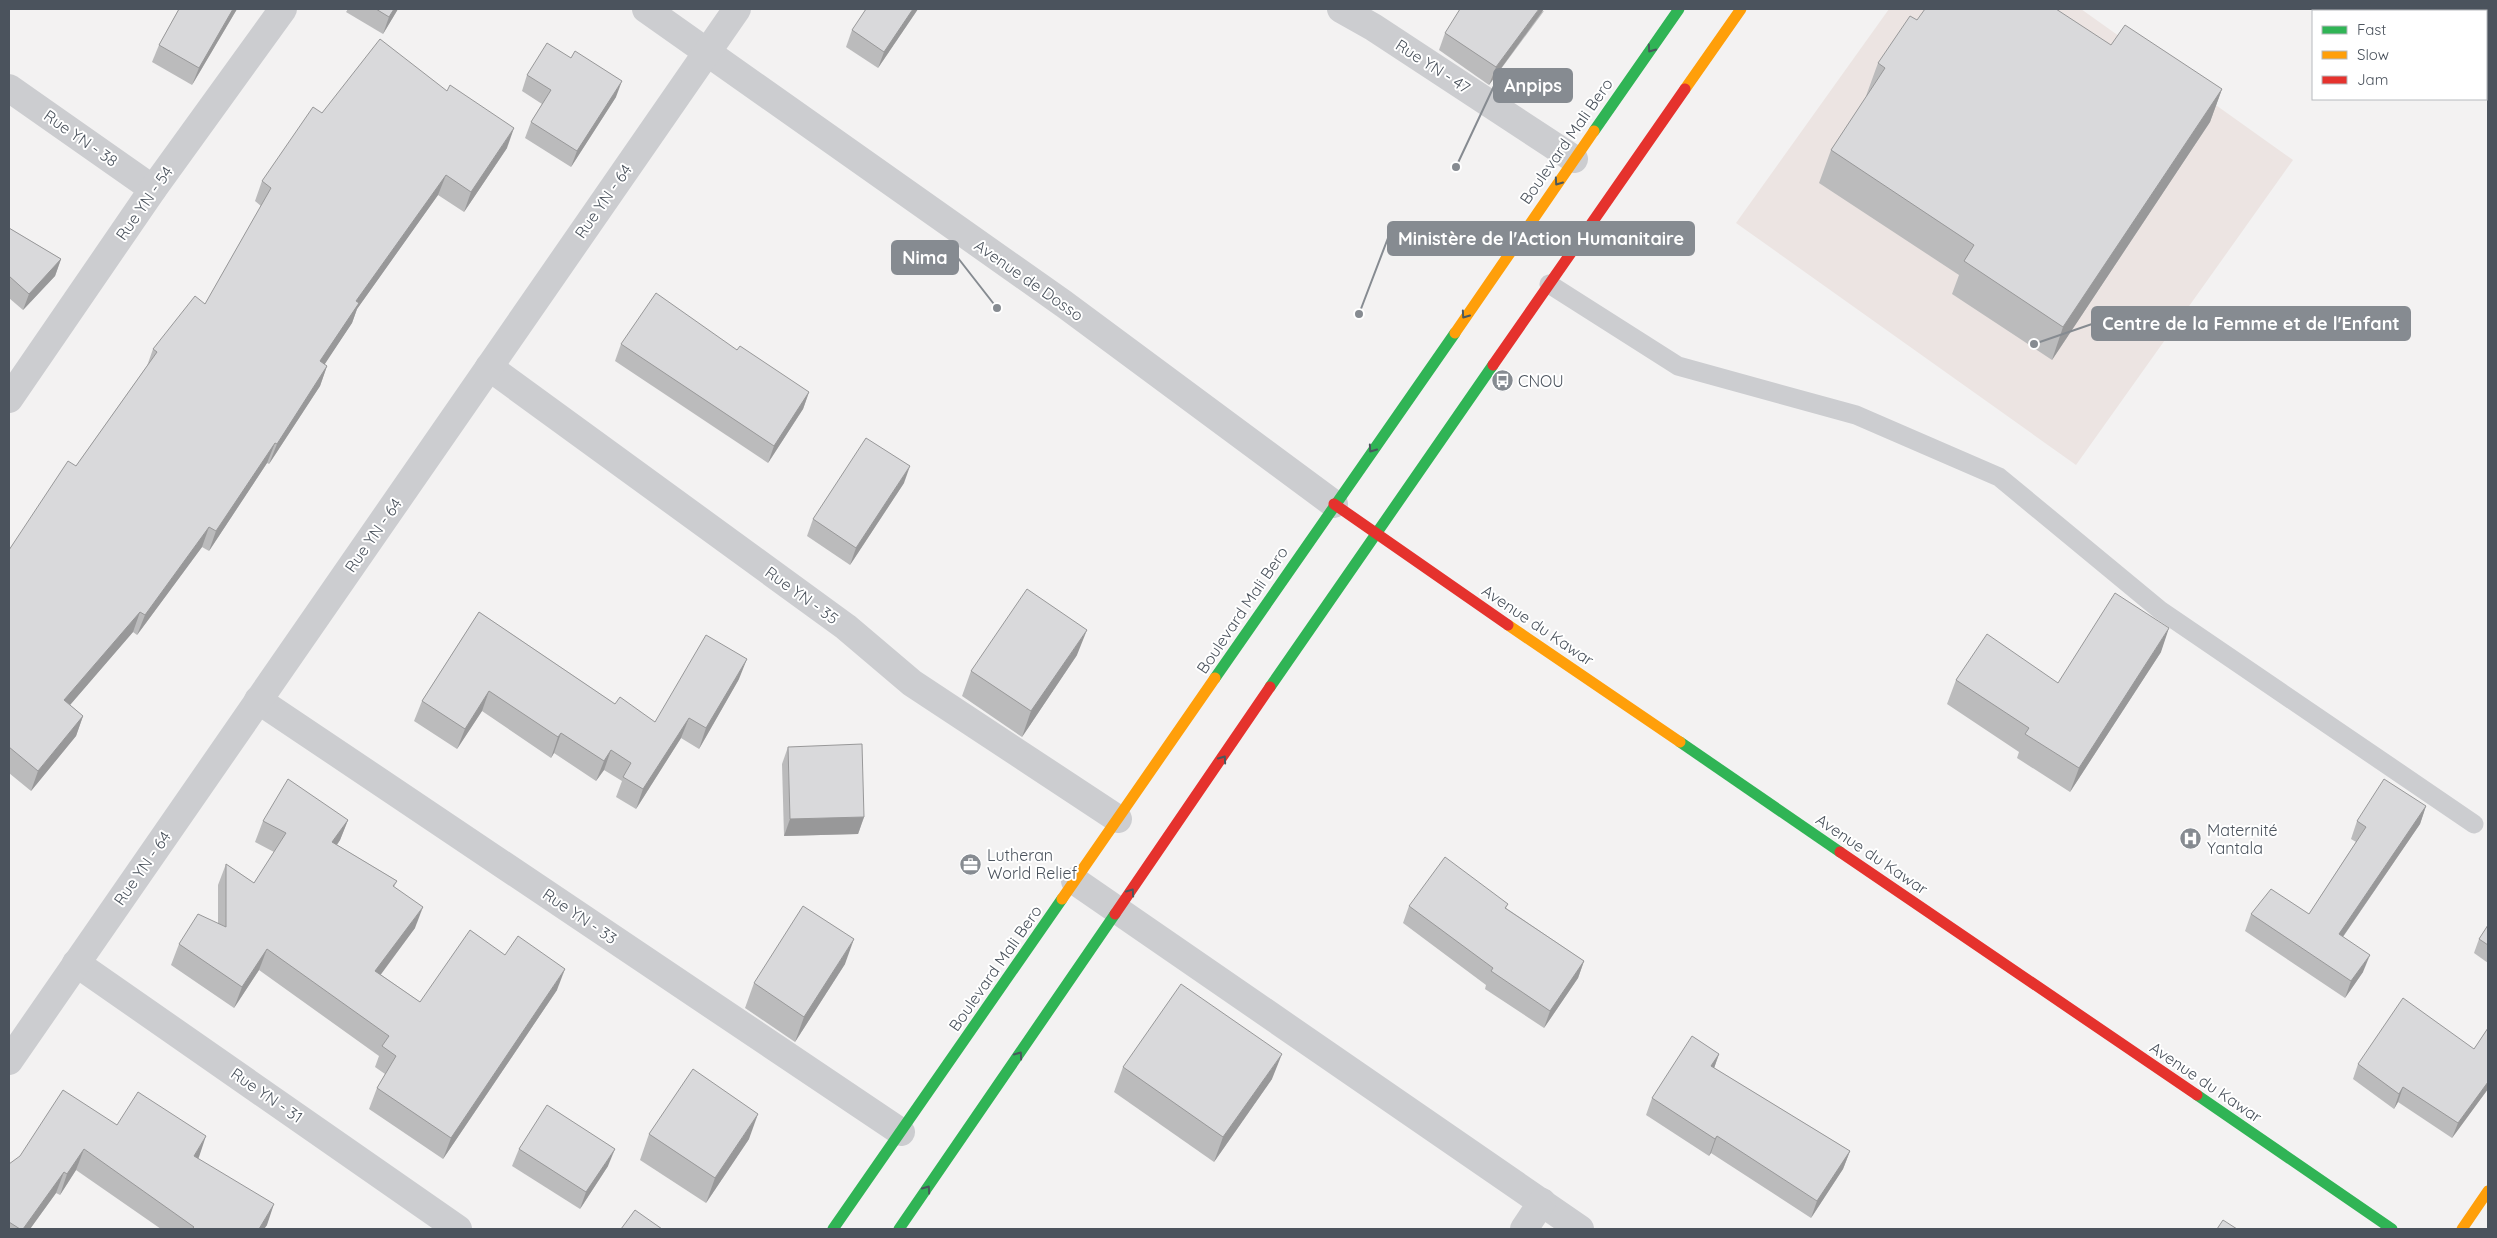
<svg xmlns="http://www.w3.org/2000/svg" width="2497" height="1238" font-family="Quicksand,sans-serif">
<style>
.medical{fill:#ece4e2}
.lines{fill:none;stroke-linecap:round;stroke-linejoin:round}
.lane{stroke:#cccdd0;stroke-width:19}
.street{stroke:#cccdd0;stroke-width:28}
.fast{stroke:#30b455;stroke-width:11}
.slow{stroke:#ff9f0a;stroke-width:11}
.jam{stroke:#e5322d;stroke-width:11}
.wall{fill:#bbbbbc}
.shaded-wall{fill:#989899}
.building{fill:#d9d9db;stroke:#989899}
.oneway{stroke:#4a585d}
.labels{text-anchor:middle;dominant-baseline:central;stroke-width:4;stroke-linejoin:round;paint-order:stroke}
.street-label{font-size:16px;fill:#4b535d;stroke:#fff}
.poi-label{font-size:16px;fill:#4b535d;stroke:#fff;text-anchor:start}
.leader{fill:none;stroke:#868b91;stroke-width:2}
.callout-dot{fill:#868b91;stroke:#fff;stroke-width:2}
.callout{fill:#868b91;stroke:#868b91;stroke-width:2}
.callout-label{font-size:18px;text-anchor:middle;font-weight:bold;fill:#fff}
</style>
<rect width="100%" height="100%" fill="#f3f2f2"/>
<path class="medical" d="M1889,9H2081L2293,160L2076,465L1736,223Z"/>
<g class="lines">
<path class="lane" d="M1549,284L1678,366L1856,415L1999,477L2160,610L2474,824"/>
<g class="street">
<path d="M646,9L1064,304L1334,504"/>
<path d="M1341,9L1373,27L1574,159"/>
<path d="M9,88L153,189"/>
<path d="M489,367L846,627L912,683L1118,819"/>
<path d="M9,399L153,189L283,9"/>
<path d="M258,700L901,1132"/>
<path d="M1075,881L1580,1229"/>
<path d="M76,963L458,1229"/>
<path d="M9,1061L737,9"/>
<path d="M1524,1229L1542,1202"/>
</g>
<g class="fast">
<path d="M1594,131L1679,9"/>
<path d="M1215,678L1455,333"/>
<path d="M1270,687L1493,365"/>
<path d="M1680,742L1840,852"/>
<path d="M2197,1095L2392,1229"/>
<path d="M833,1229L1062,899"/>
<path d="M899,1229L1115,914"/>
</g>
<g class="slow">
<path d="M1685,89L1741,9"/>
<path d="M1455,333L1594,131"/>
<path d="M1508,625L1680,742"/>
<path d="M1062,899L1215,678"/>
<path d="M2462,1229L2488,1191"/>
</g>
<g class="jam">
<path d="M1493,365L1685,89"/>
<path d="M1334,504L1508,625"/>
<path d="M1840,852L2197,1095"/>
<path d="M1115,914L1270,687"/>
</g>
</g>
<g class="wall">
<path d="M179,9H237L192,85L152,62L159,45Z"/>
<path d="M348,9H398L383,34L346,12Z"/>
<path d="M918,9L878,68L846,47L852,30Z"/>
<path d="M1544,11L1489,85L1439,50L1445,33Z"/>
<path d="M1917,20L2111,45L2222,89L2210,122L2052,360L1952,294L1959,275L1819,183L1831,150L1867,96H1866L1878,63Z"/>
<path d="M527,75L616,97L571,167L525,138L531,122L542,104L522,91Z"/>
<path d="M322,113L507,148L464,212L438,195L357,309L352,323L324,364L327,366L320,386L269,464L267,463L209,551L202,547L137,635L133,632L70,705L83,716L76,736L31,791L9,773V550L76,466L147,366L153,349L205,304L261,206L255,201L262,181Z"/>
<path d="M9,228L61,259L55,276L23,310L9,298Z"/>
<path d="M621,344L809,392L803,409L768,463L615,361Z"/>
<path d="M904,483L850,565L807,536L813,519Z"/>
<path d="M479,612L615,704L655,722L739,679L699,749L681,738L636,809L616,797L622,781L604,770L596,781L554,753L551,758L482,711L457,749L414,721L422,701Z"/>
<path d="M2161,652L2070,792L2017,758L2019,752L1947,704L1956,680L2058,683Z"/>
<path d="M1077,655L1022,737L962,696L971,671Z"/>
<path d="M788,747L864,817L858,834L784,836L782,764Z"/>
<path d="M2426,806L2420,824L2343,937L2363,972L2345,998L2245,931L2251,914H2309L2356,842L2351,839L2357,821Z"/>
<path d="M348,820L340,840L337,845L397,881L394,887L415,928L380,974L420,1002L505,955L557,990L443,1159L369,1109L377,1088L385,1074L375,1067L379,1056L259,970L234,1008L171,965L179,944L218,923V885L226,864L254,883L274,852L255,842L263,821Z"/>
<path d="M1508,904L1506,908L1584,961L1578,978L1544,1028L1485,989L1486,985L1403,923L1409,906Z"/>
<path d="M2488,925V963L2474,953L2479,939Z"/>
<path d="M845,964L795,1042L745,1008L754,983Z"/>
<path d="M2488,1028V1089L2452,1138L2398,1102L2394,1109L2353,1079L2358,1064L2474,1049Z"/>
<path d="M1719,1054L1714,1068L1850,1151L1843,1169L1811,1218L1711,1153L1709,1156L1646,1115L1652,1098Z"/>
<path d="M1123,1067L1272,1079L1214,1162L1114,1092Z"/>
<path d="M117,1125L199,1157L198,1158L267,1225L264,1229H161L76,1170L60,1195L56,1193L30,1229H9V1164Z"/>
<path d="M649,1134L749,1139L706,1203L640,1160Z"/>
<path d="M519,1149L608,1166L580,1209L512,1166Z"/>
</g>
<g class="shaded-wall">
<path d="M233,9H237L192,85L199,68Z"/>
<path d="M394,9H398L383,34L389,17Z"/>
<path d="M913,9H918L878,68L884,52Z"/>
<path d="M1539,9H1544L1489,85L1496,67Z"/>
<path d="M622,81L616,97L571,167L577,151Z"/>
<path d="M2222,89L2210,122L2052,360L2063,327Z"/>
<path d="M514,128L507,148L464,212L471,192Z"/>
<path d="M446,175L438,195L357,309L352,323L313,382L320,361L356,301Z"/>
<path d="M61,259L55,276L23,310L29,294Z"/>
<path d="M327,366L320,386L269,464L277,444Z"/>
<path d="M809,392L803,409L768,463L774,446Z"/>
<path d="M275,443L267,463L209,551L216,531Z"/>
<path d="M910,466L904,483L850,565L856,548Z"/>
<path d="M209,527L202,547L137,635L145,615Z"/>
<path d="M140,612L133,632L57,720L64,700Z"/>
<path d="M2169,628L2161,652L2070,792L2079,768Z"/>
<path d="M1087,630L1077,655L1022,737L1031,711Z"/>
<path d="M747,659L739,679L699,749L706,728Z"/>
<path d="M489,691L482,711L457,749L465,729Z"/>
<path d="M83,716L76,736L31,791L38,771Z"/>
<path d="M689,718L681,738L636,809L643,789Z"/>
<path d="M561,733L554,753L551,758L558,737Z"/>
<path d="M611,750L604,770L596,781L604,761Z"/>
<path d="M2426,806L2420,824L2333,951L2339,934Z"/>
<path d="M864,817L858,834L784,836L790,819Z"/>
<path d="M348,820L340,840L324,863L332,842Z"/>
<path d="M423,907L415,928L368,992L375,971Z"/>
<path d="M854,939L845,964L795,1042L804,1017Z"/>
<path d="M267,949L259,970L234,1008L242,987Z"/>
<path d="M2370,955L2363,972L2345,998L2351,981Z"/>
<path d="M1584,961L1578,978L1544,1028L1550,1011Z"/>
<path d="M565,969L557,990L443,1159L451,1138Z"/>
<path d="M1282,1054L1272,1079L1214,1162L1223,1137Z"/>
<path d="M1719,1054L1713,1071L1711,1066Z"/>
<path d="M2488,1082V1089L2452,1138L2458,1123Z"/>
<path d="M2403,1087L2398,1102L2394,1109L2399,1094Z"/>
<path d="M758,1114L749,1139L706,1203L715,1178Z"/>
<path d="M206,1136L199,1157L186,1177L194,1156Z"/>
<path d="M1717,1136L1711,1153L1709,1156L1715,1139Z"/>
<path d="M84,1149L76,1170L60,1195L67,1174Z"/>
<path d="M615,1149L608,1166L580,1209L586,1192Z"/>
<path d="M1850,1151L1843,1169L1811,1218L1817,1201Z"/>
<path d="M64,1172L56,1193L30,1229H23Z"/>
<path d="M274,1204L267,1225L264,1229H259Z"/>
</g>
<g class="building">
<path d="M179,9H233L199,68L159,45Z"/>
<path d="M376,9H394L389,17Z"/>
<path d="M866,9H913L884,52L852,30Z"/>
<path d="M1460,9H1539L1496,67L1445,33Z"/>
<path d="M1925,9H2056L2111,45L2125,25L2222,89L2063,327L1964,261L1974,245L1831,150L1885,68L1878,63L1910,16L1917,20Z"/>
<path d="M380,39L447,91L450,85L514,128L471,192L446,175L356,301L359,303L320,361L327,366L277,444L275,443L216,531L209,527L145,615L140,612L64,700L83,716L38,771L9,747V550L68,461L76,466L157,352L153,349L195,296L205,304L271,188L262,181L313,107L322,113Z"/>
<path d="M547,43L571,58L575,51L622,81L577,151L531,122L551,90L527,75Z"/>
<path d="M9,228L61,259L29,294L9,276Z"/>
<path d="M656,293L737,350L740,346L809,392L774,446L621,344Z"/>
<path d="M866,438L910,466L856,548L813,519Z"/>
<path d="M1027,589L1087,630L1031,711L971,671Z"/>
<path d="M2115,593L2169,628L2079,768L2025,734L2029,728L1956,680L1987,634L2058,683Z"/>
<path d="M479,612L615,704L620,697L655,722L706,635L747,659L706,728L689,718L643,789L623,777L631,763L611,750L604,761L561,733L558,737L489,691L465,729L422,701Z"/>
<path d="M862,744L864,817L790,819L788,747Z"/>
<path d="M288,779L348,820L332,842L397,881L393,886L423,907L375,971L420,1002L470,930L505,955L518,936L565,969L451,1138L377,1088L396,1056L382,1046L389,1036L267,949L242,987L179,944L198,914L226,927V864L254,883L286,833L263,821Z"/>
<path d="M2384,779L2426,806L2339,934L2370,955L2351,981L2251,914L2271,889L2309,914L2366,827L2357,821Z"/>
<path d="M1445,857L1508,904L1505,908L1584,961L1550,1011L1491,971L1493,968L1409,906Z"/>
<path d="M803,906L854,939L804,1017L754,983Z"/>
<path d="M2488,925V945L2479,939Z"/>
<path d="M1181,984L1282,1054L1223,1137L1123,1067Z"/>
<path d="M2403,998L2474,1049L2488,1028V1082L2458,1123L2403,1087L2399,1094L2358,1064Z"/>
<path d="M1692,1036L1719,1054L1711,1066L1850,1151L1817,1201L1717,1136L1715,1139L1652,1098Z"/>
<path d="M693,1069L758,1114L715,1178L649,1134Z"/>
<path d="M63,1090L117,1125L138,1092L206,1136L194,1156L274,1204L259,1229H192L194,1227L84,1149L67,1174L64,1172L23,1229H20L9,1222V1164L20,1156Z"/>
<path d="M547,1105L615,1149L586,1192L519,1149Z"/>
<path d="M635,1210L662,1229H621Z"/>
<path d="M2223,1220L2237,1229H2217Z"/>
</g>
<defs><path id="oneway-chevron" d="M-2-3.5L2.5 0L-2 3.5" fill="none" stroke-width="1.6" stroke-linecap="round" stroke-linejoin="round" transform="scale(1.25)"/></defs>
<g class="oneway">
<use href="#oneway-chevron" transform="translate(1651 49) rotate(125)"/>
<use href="#oneway-chevron" transform="translate(1558 182) rotate(125)"/>
<use href="#oneway-chevron" transform="translate(1465 315) rotate(125)"/>
<use href="#oneway-chevron" transform="translate(1372 449) rotate(125)"/>
<use href="#oneway-chevron" transform="translate(1223 759) rotate(-55)"/>
<use href="#oneway-chevron" transform="translate(1131 892) rotate(-55)"/>
<use href="#oneway-chevron" transform="translate(1019 1055) rotate(-55)"/>
<use href="#oneway-chevron" transform="translate(927 1189) rotate(-55)"/>
</g>
<defs>
<symbol id="bus-disc" viewBox="-11 -11 22 22"><circle r="9.5" fill="#868b91" stroke="#fff"/><path d="M-5-6H5V4H4V6H2V4H-2V6H-4V4H-5ZM-3.5-4V0h7V-4ZM-3.5 1.2v1.5H-2V1.2ZM2 1.2v1.5H3.5V1.2Z" fill="#fff"/></symbol>
<symbol id="hospital-disc" viewBox="-11 -11 22 22"><circle r="9.5" fill="#868b91" stroke="#fff"/><path d="M-5-5h3v3.5h4V-5h3V5h-3V1.5h-4V5h-3Z" fill="#fff"/></symbol>
<symbol id="office-disc" viewBox="-11 -11 22 22"><circle r="9.5" fill="#868b91" stroke="#fff"/><path d="M-6-3h4V-5.5h4V-3h4V5H-6ZM-1-4.5V-3h2v-1.5ZM-6 0V1H6V0Z" fill="#fff"/></symbol>
</defs>
<g fill-rule="evenodd">
<use href="#bus-disc" x="1490" y="368" width="25" height="25"/>
<use href="#hospital-disc" x="2178" y="826" width="25" height="25"/>
<use href="#office-disc" x="958" y="852" width="25" height="25"/>
</g>
<g class="labels">
<g class="street-label">
<text transform="translate(1433 66) rotate(33)">Rue YN - 47</text>
<text transform="translate(81 138) rotate(35)">Rue YN - 38</text>
<text transform="translate(1566 141) rotate(-55)">Boulevard Mali Bero</text>
<text transform="translate(603 201) rotate(-55)">Rue YN - 64</text>
<text transform="translate(144 203) rotate(-55)">Rue YN - 54</text>
<text transform="translate(1029 280) rotate(35)">Avenue de Dosso</text>
<text transform="translate(373 535) rotate(-55)">Rue YN - 64</text>
<text transform="translate(802 595) rotate(36)">Rue YN - 35</text>
<text transform="translate(1242 610) rotate(-56)">Boulevard Mali Bero</text>
<text transform="translate(1538 625) rotate(34)">Avenue du Kawar</text>
<text transform="translate(1872 854) rotate(34)">Avenue du Kawar</text>
<text transform="translate(142 868) rotate(-55)">Rue YN - 64</text>
<text transform="translate(580 916) rotate(34)">Rue YN - 33</text>
<text transform="translate(995 968) rotate(-55)">Boulevard Mali Bero</text>
<text transform="translate(2206 1082) rotate(34)">Avenue du Kawar</text>
<text transform="translate(267 1095) rotate(35)">Rue YN - 31</text>
</g>
<g class="poi-label">
<text x="1518" y="381">CNOU</text>
<text x="2207" y="830">Maternité<tspan x="2207" dy="18">Yantala</tspan></text>
<text x="987" y="855">Lutheran<tspan x="987" dy="18">World Relief</tspan></text>
</g>
</g>
<path class="leader" d="M1456 167L1494 86M1359 314L1388 238M997 308L958 258M2034 344L2092 324"/>
<g class="callout-dot">
<circle cx="1456" cy="167" r="5"/>
<circle cx="1359" cy="314" r="5"/>
<circle cx="997" cy="308" r="5"/>
<circle cx="2034" cy="344" r="5"/>
</g>
<g class="callout">
<rect x="1494" y="69" width="78" height="33" rx="5"/>
<rect x="1388" y="222" width="306" height="33" rx="5"/>
<rect x="892" y="241" width="66" height="33" rx="5"/>
<rect x="2092" y="307" width="318" height="33" rx="5"/>
</g>
<g class="callout-label">
<text x="1533" y="92">Anpips</text>
<text x="1541" y="245">Ministère de l'Action Humanitaire</text>
<text x="925" y="264">Nima</text>
<text x="2251" y="330">Centre de la Femme et de l'Enfant</text>
</g>
<rect width="2497" height="1238" fill="none" stroke="#4b535d" stroke-width="20"/>
<rect x="2312" y="10" width="175" height="90" fill="#ffffff" stroke="#b7babe"/>
<rect x="2322" y="26" width="25" height="8" fill="#30b455" stroke="#b7babe"/>
<text x="2357" y="35" font-size="15" fill="#4b535d">Fast</text>
<rect x="2322" y="51" width="25" height="8" fill="#ff9f0a" stroke="#b7babe"/>
<text x="2357" y="60" font-size="15" fill="#4b535d">Slow</text>
<rect x="2322" y="76" width="25" height="8" fill="#e5322d" stroke="#b7babe"/>
<text x="2357" y="85" font-size="15" fill="#4b535d">Jam</text>
</svg>
